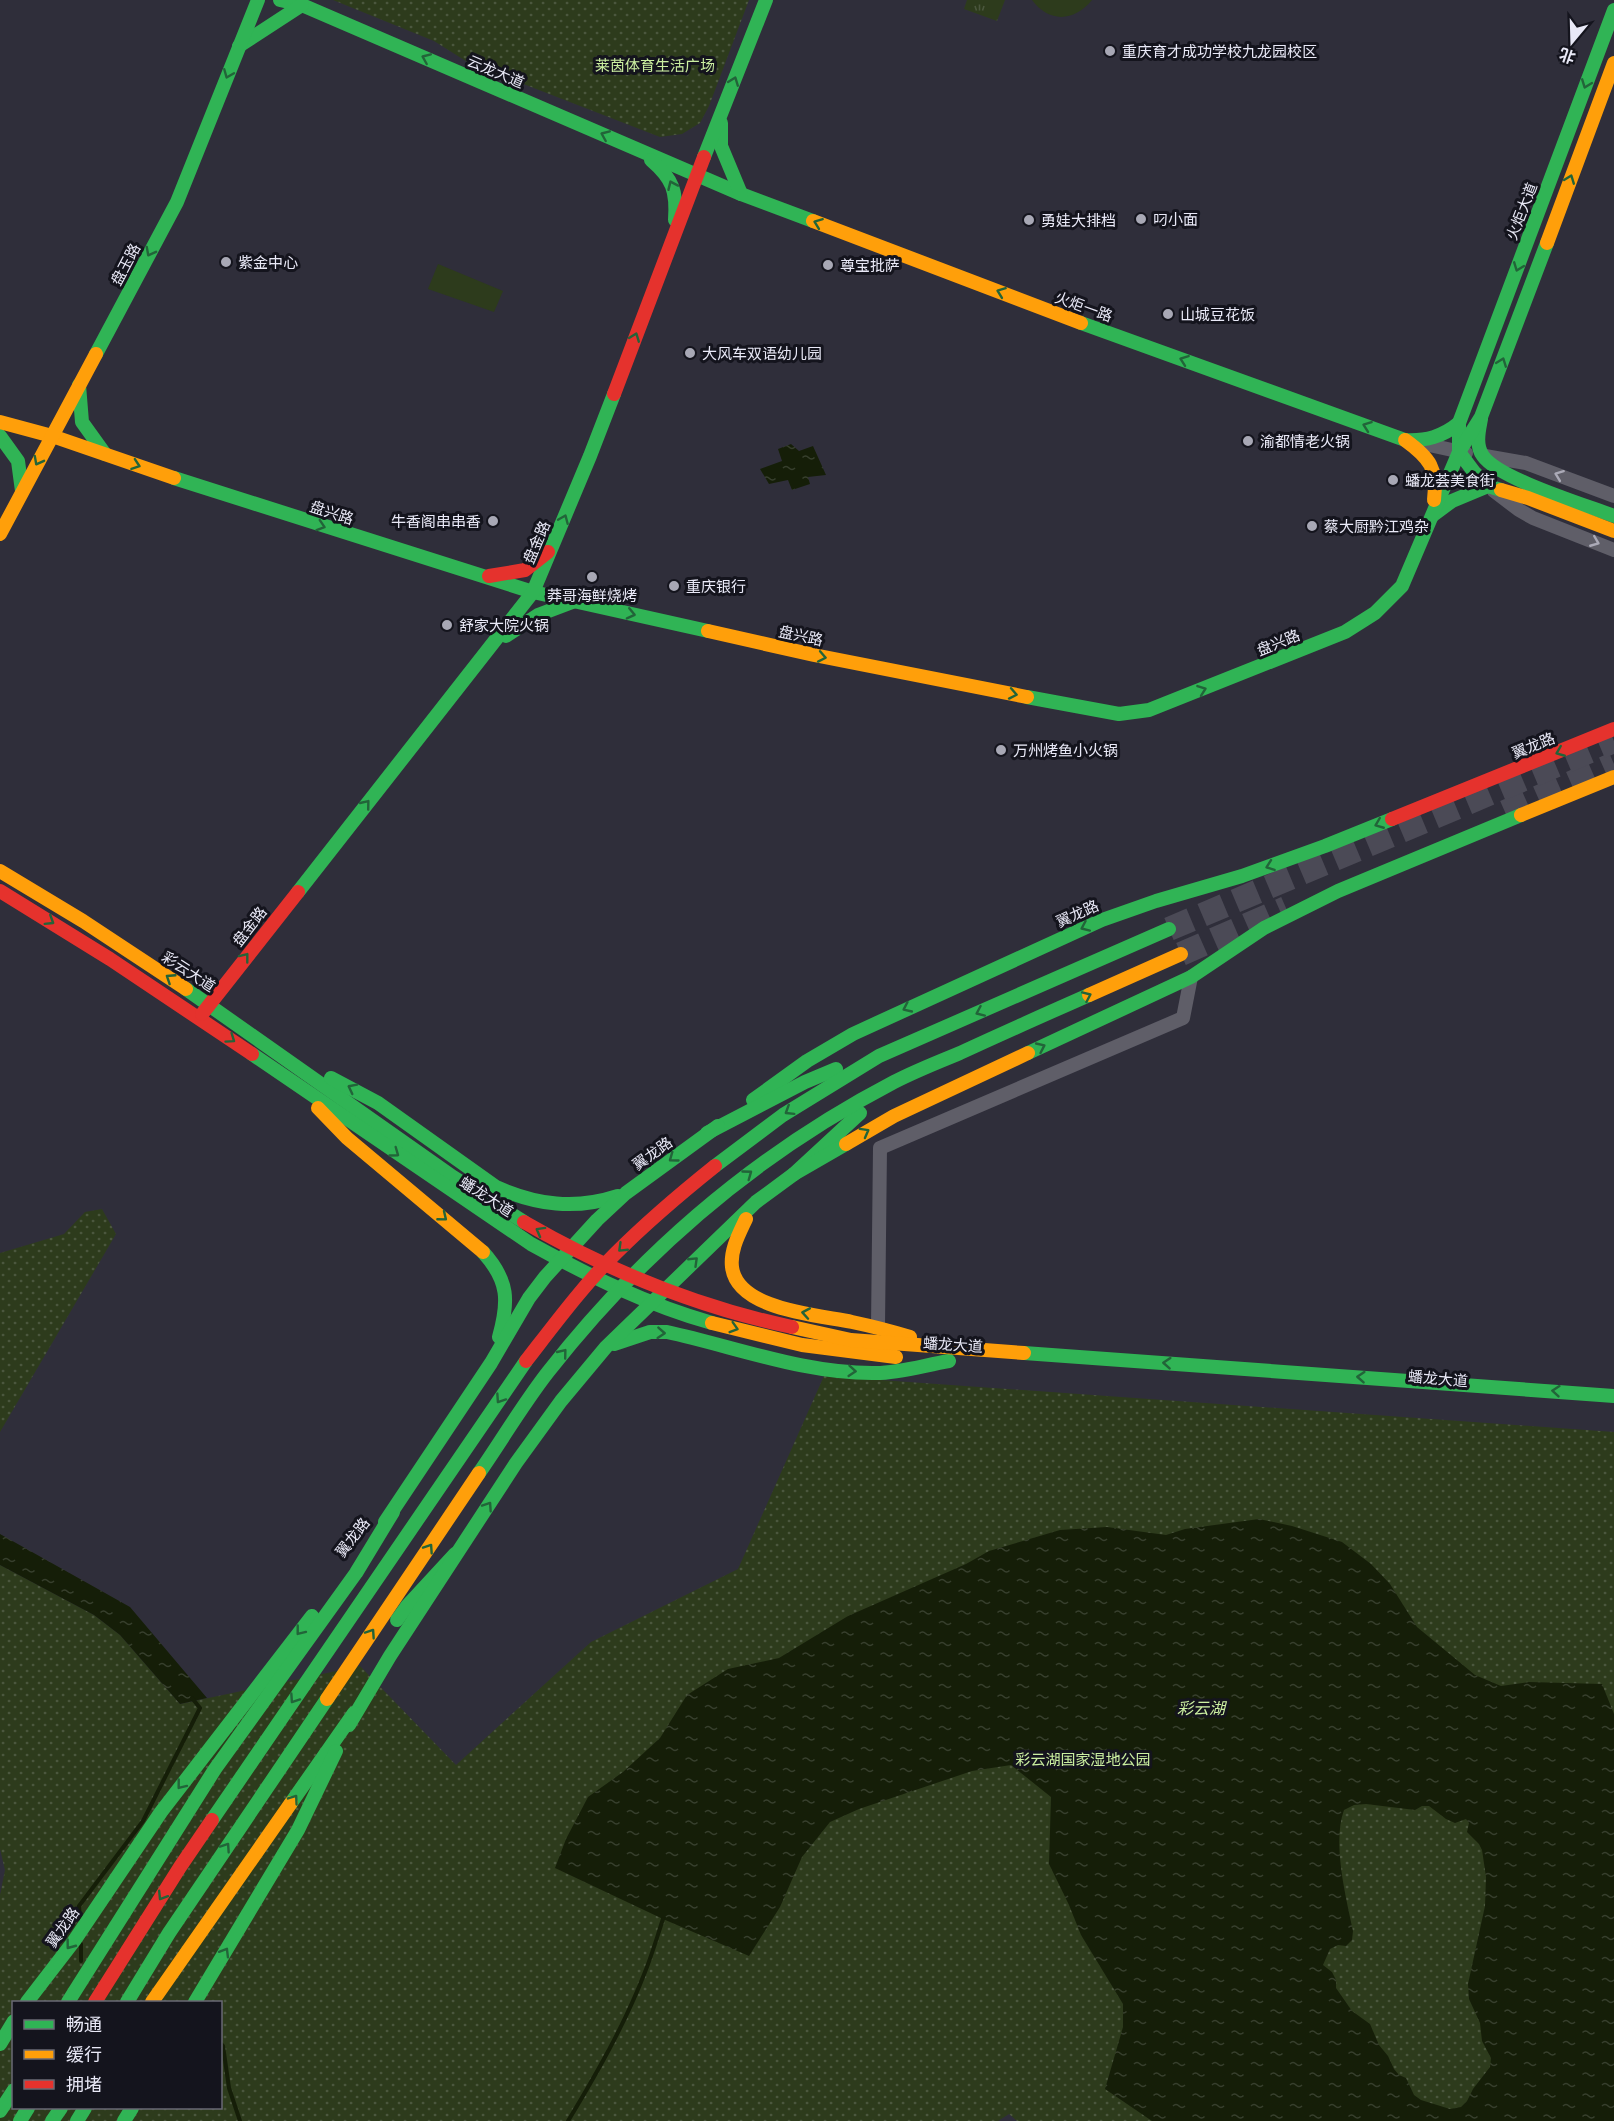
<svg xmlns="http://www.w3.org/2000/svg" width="1614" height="2121" font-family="Commissioner,'Noto Sans SC',sans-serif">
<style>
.grass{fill:url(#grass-tufts)}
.park{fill:url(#park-dots);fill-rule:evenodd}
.garden{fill:#2d3b1c}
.water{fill:url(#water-ripples);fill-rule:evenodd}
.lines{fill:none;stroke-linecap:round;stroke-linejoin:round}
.stream{stroke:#151e08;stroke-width:4}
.highway-tunnel{stroke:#4b4a56;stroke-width:24;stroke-dasharray:24 12;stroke-linecap:butt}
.street{stroke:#5f5e68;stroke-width:14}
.fast{stroke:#30b455;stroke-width:14}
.slow{stroke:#ff9f0a;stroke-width:14}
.jam{stroke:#e5322d;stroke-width:14}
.oneway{stroke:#226439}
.oneway2{stroke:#abaab7}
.poi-dot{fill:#a8a8b5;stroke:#14141d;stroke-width:2}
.labels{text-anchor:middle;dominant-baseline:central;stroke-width:6;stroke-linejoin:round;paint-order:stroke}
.poi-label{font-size:15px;fill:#e9e9f7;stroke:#14141d;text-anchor:start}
.park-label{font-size:15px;fill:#cbefa0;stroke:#14141d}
.street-label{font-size:15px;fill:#e9e9f7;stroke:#14141d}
.water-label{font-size:16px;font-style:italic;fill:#cdf1a2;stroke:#14141d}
</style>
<defs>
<pattern id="grass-tufts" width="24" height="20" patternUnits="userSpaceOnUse" patternTransform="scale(1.5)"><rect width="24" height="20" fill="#2d3b1c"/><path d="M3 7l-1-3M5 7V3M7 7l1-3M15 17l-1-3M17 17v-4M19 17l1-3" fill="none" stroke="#4b573e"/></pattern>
<pattern id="park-dots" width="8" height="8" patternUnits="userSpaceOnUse" patternTransform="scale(1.5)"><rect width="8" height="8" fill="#2d3b1c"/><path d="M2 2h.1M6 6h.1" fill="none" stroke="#4b573e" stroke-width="1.8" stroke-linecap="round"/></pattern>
<pattern id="water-ripples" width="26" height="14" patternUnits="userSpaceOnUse" patternTransform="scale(1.5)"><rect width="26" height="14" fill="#151e08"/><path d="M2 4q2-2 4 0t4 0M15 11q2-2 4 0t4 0" fill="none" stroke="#373f2d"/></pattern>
</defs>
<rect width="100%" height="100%" fill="#2f2e3a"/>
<path class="grass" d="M967,0H1005L997,21L964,9Z"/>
<g class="park">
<path d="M333,0H749L709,106L700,123L682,134L660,137L469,63L434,41Z"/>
<path d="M102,1209L116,1234L0,1432V1253L64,1234L85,1212Z"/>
<path d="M824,1376L1614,1432V2121H1017L1009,2114L998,2121H0V1895L5,1870L0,1849V1565L94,1615L120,1635L180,1704L360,1666L456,1765L591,1642L738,1569ZM14,2002H220V2108H14Z"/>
</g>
<g class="garden">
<path d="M1032,0H1092C1074,22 1049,23 1032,0Z"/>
<path d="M438,264L503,291L494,312L428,289Z"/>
</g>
<g class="water">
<path d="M791,444L799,451L813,446L826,475L808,477L810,484L792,490L788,480L769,484L760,469L782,461L778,449Z"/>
<path d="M1259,1519L1292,1526L1342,1542L1371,1564L1390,1584L1417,1627L1475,1675L1501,1686L1529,1682L1602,1684L1614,1714V2121H1152L1105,2089L1123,2027V2004L1081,1935L1069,1905L1049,1864L1051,1797L1011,1765L972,1771L859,1809L830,1822L802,1857L780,1907L749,1956L663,1919L555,1868L566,1839L588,1797L623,1772L660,1738L687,1695L728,1669L779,1658L848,1616L966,1564L989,1551L1060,1530L1107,1527L1166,1535L1185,1529ZM1366,1804L1415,1810L1422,1806H1429L1446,1819L1455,1823L1466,1819L1469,1823L1467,1832L1479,1844L1482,1850L1486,1877L1485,1906L1468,1984L1469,1999L1480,2023L1482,2041L1491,2058L1490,2067L1473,2089L1467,2101L1461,2107L1450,2109L1421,2100L1414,2095L1406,2078L1399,2075L1394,2069L1388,2056L1379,2045L1370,2024L1352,2011L1336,1988V1980L1332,1972L1323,1965L1330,1949L1338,1945L1346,1946L1352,1940L1353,1931C1346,1897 1332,1843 1344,1810L1354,1805Z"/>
<path d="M0,1534L130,1607L207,1698L180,1704L120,1635L94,1615L0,1565Z"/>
</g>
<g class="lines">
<g class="stream">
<path d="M80,1919L79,1906L143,1821L200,1708L192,1698"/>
<path d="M81,1944V1961"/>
<path d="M220,2043L223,2046L229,2088L240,2121"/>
<path d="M568,2121C597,2073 625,2024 645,1972C652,1955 657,1937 663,1919"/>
</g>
<g class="highway-tunnel">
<path d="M1505,812L1614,764"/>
<path d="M1169,929L1614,741"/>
<path d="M1181,954L1286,908"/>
</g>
<g class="street">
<path d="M1420,443L1466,453"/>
<path d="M1485,456L1526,463L1614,496"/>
<path d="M1494,491L1519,510L1533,518L1614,550"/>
<path d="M878,1326L880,1148L1183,1018L1191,977"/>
</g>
<g class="fast">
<path d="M280,0L302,5L741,194L813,221"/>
<path d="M239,46L302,5"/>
<path d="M721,123V146L741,194"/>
<path d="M704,157L766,0"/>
<path d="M651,160C673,179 677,191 675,220"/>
<path d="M1081,323L1405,440C1426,441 1442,437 1459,423"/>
<path d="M96,354L177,202L258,0"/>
<path d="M79,385L82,422L105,454"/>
<path d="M1481,419C1479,430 1475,445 1483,456C1499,479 1585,505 1614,516"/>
<path d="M0,436L18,461L22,491"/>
<path d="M174,478L533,592L708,631"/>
<path d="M1501,490L1488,486L1474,472L1459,452V423L1614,10"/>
<path d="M1433,515L1452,501L1488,486"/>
<path d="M506,636L538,615L575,601"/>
<path d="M1027,697L1119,714L1149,710L1345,632L1375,613L1402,586L1459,452L1481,417L1547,243"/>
<path d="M298,892L533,592L590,456L614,394"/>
<path d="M186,989L453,1177L524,1222"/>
<path d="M1028,1053L1191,977L1264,928L1338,891L1521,815"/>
<path d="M252,1054L531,1244C589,1276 648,1305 712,1323"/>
<path d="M331,1078L378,1103L496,1187C537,1205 575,1210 618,1196"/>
<path d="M753,1100L807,1061L853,1034L1102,920L1156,901L1242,876L1325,846L1392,819"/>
<path d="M707,1133L805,1082L836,1069"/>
<path d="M715,1166L783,1115L879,1056L1169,929"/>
<path d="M794,1174L860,1113"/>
<path d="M483,1252C509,1281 509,1301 499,1337"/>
<path d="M614,1344L650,1332H667C736,1347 805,1374 876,1373C900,1373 925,1365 949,1361"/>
<path d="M1024,1353L1614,1396"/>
<path d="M479,1473C502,1440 523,1404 548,1372C642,1252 758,1153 894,1082C915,1071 938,1062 960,1053C1003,1033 1046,1014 1089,995"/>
<path d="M385,1522L491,1363L529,1298L545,1277L597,1220L626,1193L718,1126"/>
<path d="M397,1620L407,1606L455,1554"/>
<path d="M349,1725L390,1656L516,1463L561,1401L606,1347L756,1202L794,1174L846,1144"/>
<path d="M291,1803L354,1713"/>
<path d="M212,1820L526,1361"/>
<path d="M27,2002L74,1941L161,1812L312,1616"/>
<path d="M68,2002L215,1769L356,1573L393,1512"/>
<path d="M127,2002L169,1933L327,1699"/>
<path d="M195,2002L298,1830L336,1751"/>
<path d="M0,2044L14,2021"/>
<path d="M0,2111L14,2090"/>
<path d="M20,2121L28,2108"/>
<path d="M52,2121L61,2108"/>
<path d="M77,2121L85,2108"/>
<path d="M124,2121L132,2108"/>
</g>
<g class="slow">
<path d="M813,221L1081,323"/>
<path d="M1547,243L1614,63"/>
<path d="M0,422L52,436L174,478"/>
<path d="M1405,440C1430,458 1438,469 1434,500"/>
<path d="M1501,490L1528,498L1614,531"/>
<path d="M0,534L96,354"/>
<path d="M708,631L814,655L1027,697"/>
<path d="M1521,815L1614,777"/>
<path d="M0,871L83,921L186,989"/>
<path d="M1089,995L1181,954"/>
<path d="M318,1108L347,1138L483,1252"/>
<path d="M846,1144L894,1116L1028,1053"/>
<path d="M746,1219C739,1234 730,1250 732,1267C737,1310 819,1315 852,1322C871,1326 891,1331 910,1337"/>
<path d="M712,1323L802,1345L896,1357"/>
<path d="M792,1327L851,1340L1024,1353"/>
<path d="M327,1699L479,1473"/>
<path d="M152,2002L291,1803"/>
</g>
<g class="jam">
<path d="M614,394L704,157"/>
<path d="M489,576L525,570L548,552"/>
<path d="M1392,819L1614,729"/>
<path d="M0,891L110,959L252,1054"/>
<path d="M202,1014L298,892"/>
<path d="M524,1222C607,1270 697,1307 792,1327"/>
<path d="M526,1361C554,1325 582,1287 615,1254C646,1223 680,1194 715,1166"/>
<path d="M95,2002L180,1867L212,1820"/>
</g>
</g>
<defs><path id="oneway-chevron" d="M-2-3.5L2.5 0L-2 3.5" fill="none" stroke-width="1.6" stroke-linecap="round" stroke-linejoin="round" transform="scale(1.5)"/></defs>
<g class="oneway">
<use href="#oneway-chevron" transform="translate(426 58) rotate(-157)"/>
<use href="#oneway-chevron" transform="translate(228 74) rotate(112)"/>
<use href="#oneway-chevron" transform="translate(734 81) rotate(-69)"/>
<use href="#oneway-chevron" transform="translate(1586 84) rotate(111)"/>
<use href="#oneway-chevron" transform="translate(605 135) rotate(-157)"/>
<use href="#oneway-chevron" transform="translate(1570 179) rotate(-69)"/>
<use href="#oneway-chevron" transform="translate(672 185) rotate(-114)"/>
<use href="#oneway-chevron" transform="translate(818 223) rotate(-159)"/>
<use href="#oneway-chevron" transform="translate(150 252) rotate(118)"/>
<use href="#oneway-chevron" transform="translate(1518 267) rotate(111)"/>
<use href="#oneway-chevron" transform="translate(1001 292) rotate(-159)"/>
<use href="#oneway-chevron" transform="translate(635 337) rotate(-69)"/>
<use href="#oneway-chevron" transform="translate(1184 360) rotate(-160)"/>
<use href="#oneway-chevron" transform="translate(1502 362) rotate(-69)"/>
<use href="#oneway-chevron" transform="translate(1367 426) rotate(-160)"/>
<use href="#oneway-chevron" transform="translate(38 461) rotate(118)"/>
<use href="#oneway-chevron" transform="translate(136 465) rotate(19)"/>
<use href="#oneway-chevron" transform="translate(564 519) rotate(-67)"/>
<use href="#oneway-chevron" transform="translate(321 526) rotate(18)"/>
<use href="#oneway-chevron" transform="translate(631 614) rotate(13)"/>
<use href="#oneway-chevron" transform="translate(822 657) rotate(11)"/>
<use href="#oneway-chevron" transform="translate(1202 690) rotate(-20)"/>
<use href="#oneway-chevron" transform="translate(1013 694) rotate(11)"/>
<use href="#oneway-chevron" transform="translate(1560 752) rotate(158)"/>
<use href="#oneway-chevron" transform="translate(366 804) rotate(-51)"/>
<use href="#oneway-chevron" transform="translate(1379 824) rotate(158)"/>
<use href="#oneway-chevron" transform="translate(1270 866) rotate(160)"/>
<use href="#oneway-chevron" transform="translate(50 921) rotate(32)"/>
<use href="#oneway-chevron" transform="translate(1085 927) rotate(156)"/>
<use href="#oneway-chevron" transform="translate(245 957) rotate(-52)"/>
<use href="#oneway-chevron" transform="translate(170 978) rotate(-147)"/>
<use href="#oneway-chevron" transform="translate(1087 996) rotate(-24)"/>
<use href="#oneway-chevron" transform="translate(907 1008) rotate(155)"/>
<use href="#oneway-chevron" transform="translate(980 1012) rotate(156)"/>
<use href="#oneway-chevron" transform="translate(231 1039) rotate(35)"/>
<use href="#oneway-chevron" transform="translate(1041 1047) rotate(-25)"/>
<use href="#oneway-chevron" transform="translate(352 1088) rotate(-153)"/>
<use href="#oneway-chevron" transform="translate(789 1111) rotate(148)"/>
<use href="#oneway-chevron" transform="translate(865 1132) rotate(-29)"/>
<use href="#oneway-chevron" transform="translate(395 1153) rotate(36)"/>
<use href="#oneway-chevron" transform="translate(673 1158) rotate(144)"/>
<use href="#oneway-chevron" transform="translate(748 1174) rotate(-36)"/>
<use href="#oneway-chevron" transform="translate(443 1217) rotate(39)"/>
<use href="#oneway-chevron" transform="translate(540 1231) rotate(-151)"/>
<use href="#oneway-chevron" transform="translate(622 1248) rotate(136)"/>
<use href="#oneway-chevron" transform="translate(694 1261) rotate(-44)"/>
<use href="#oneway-chevron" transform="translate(806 1313) rotate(-170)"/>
<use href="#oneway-chevron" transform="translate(734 1328) rotate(17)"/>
<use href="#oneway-chevron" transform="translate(661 1333) rotate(4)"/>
<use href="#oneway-chevron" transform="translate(563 1353) rotate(-51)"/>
<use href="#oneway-chevron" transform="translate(1167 1363) rotate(-176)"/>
<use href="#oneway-chevron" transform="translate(852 1371) rotate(5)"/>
<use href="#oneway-chevron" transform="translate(1361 1377) rotate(-176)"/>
<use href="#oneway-chevron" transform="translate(1556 1391) rotate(-175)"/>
<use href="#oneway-chevron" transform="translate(500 1399) rotate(124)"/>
<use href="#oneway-chevron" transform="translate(488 1506) rotate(-56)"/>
<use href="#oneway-chevron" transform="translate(429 1548) rotate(-56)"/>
<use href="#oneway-chevron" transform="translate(300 1631) rotate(128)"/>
<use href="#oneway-chevron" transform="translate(371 1633) rotate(-56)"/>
<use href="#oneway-chevron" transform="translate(294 1699) rotate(124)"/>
<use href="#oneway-chevron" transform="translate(181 1785) rotate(128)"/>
<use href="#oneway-chevron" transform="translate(294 1799) rotate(-55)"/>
<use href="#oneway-chevron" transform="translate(226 1847) rotate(-56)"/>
<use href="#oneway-chevron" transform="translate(162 1896) rotate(122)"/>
<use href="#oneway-chevron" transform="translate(70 1945) rotate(127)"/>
<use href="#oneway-chevron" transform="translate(225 1952) rotate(-59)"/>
</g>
<g class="oneway2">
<use href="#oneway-chevron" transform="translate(1559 475) rotate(-159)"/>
<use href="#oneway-chevron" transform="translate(1595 542) rotate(22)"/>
</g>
<g class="poi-dot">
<circle cx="1110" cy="51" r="6"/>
<circle cx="1141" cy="219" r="6"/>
<circle cx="1029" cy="220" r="6"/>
<circle cx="226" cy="262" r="6"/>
<circle cx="828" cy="265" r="6"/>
<circle cx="1168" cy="314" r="6"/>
<circle cx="690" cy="353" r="6"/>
<circle cx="1248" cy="441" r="6"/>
<circle cx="1393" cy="480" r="6"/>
<circle cx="493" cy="521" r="6"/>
<circle cx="1312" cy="526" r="6"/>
<circle cx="592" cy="577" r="6"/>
<circle cx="674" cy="586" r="6"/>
<circle cx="447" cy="625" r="6"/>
<circle cx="1001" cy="750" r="6"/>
</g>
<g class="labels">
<g class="poi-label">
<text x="1122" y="51">重庆育才成功学校九龙园校区</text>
<text x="1153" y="219">叼小面</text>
<text x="1041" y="220">勇娃大排档</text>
<text x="238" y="262">紫金中心</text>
<text x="840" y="265">尊宝批萨</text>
<text x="1180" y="314">山城豆花饭</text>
<text x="702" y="353">大风车双语幼儿园</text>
<text x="1260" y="441">渝都情老火锅</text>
<text x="1405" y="480">蟠龙荟美食街</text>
<text x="481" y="521" text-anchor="end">牛香阁串串香</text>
<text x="1324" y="526">蔡大厨黔江鸡杂</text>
<text x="686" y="586">重庆银行</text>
<text x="592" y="595" text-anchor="middle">莽哥海鲜烧烤</text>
<text x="459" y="625">舒家大院火锅</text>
<text x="1013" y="750">万州烤鱼小火锅</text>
</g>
<g class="park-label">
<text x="655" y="65">莱茵体育生活广场</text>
<text x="1083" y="1759">彩云湖国家湿地公园</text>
</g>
<g class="street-label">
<text transform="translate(496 71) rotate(23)">云龙大道</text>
<text transform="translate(1521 211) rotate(-69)">火炬大道</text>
<text transform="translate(125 264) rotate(-62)">盘玉路</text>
<text transform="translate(1084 306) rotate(20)">火炬一路</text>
<text transform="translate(332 512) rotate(18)">盘兴路</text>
<text transform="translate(536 542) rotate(-67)">盘金路</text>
<text transform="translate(801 635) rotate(12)">盘兴路</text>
<text transform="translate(1278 642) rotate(-22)">盘兴路</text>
<text transform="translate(1533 745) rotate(-22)">翼龙路</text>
<text transform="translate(1077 913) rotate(-24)">翼龙路</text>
<text transform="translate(249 926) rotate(-52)">盘金路</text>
<text transform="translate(189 971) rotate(33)">彩云大道</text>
<text transform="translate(652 1153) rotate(-36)">翼龙路</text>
<text transform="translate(487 1196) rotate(33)">蟠龙大道</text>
<text transform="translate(953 1344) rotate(4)">蟠龙大道</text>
<text transform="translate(1438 1378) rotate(5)">蟠龙大道</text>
<text transform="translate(352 1537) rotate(-52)">翼龙路</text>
<text transform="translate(62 1927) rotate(-55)">翼龙路</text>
</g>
<g class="water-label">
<text x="1201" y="1707">彩云湖</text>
</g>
</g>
<rect x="12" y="2001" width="210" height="108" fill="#14141d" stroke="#696974" stroke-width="1.5"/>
<rect x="24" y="2020" width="30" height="9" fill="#30b455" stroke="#696974" stroke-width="1.5"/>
<text x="66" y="2031" font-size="18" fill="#e9e9f7">畅通</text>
<rect x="24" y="2050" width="30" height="9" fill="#ff9f0a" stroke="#696974" stroke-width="1.5"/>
<text x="66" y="2061" font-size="18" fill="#e9e9f7">缓行</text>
<rect x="24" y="2080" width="30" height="9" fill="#e5322d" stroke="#696974" stroke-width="1.5"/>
<text x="66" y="2091" font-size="18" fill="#e9e9f7">拥堵</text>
<g transform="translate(1572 42) rotate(199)" stroke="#14141d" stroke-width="4.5" paint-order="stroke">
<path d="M0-4.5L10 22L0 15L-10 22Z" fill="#e9e9f7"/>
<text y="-9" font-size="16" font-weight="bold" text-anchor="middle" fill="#e9e9f7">北</text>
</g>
</svg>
